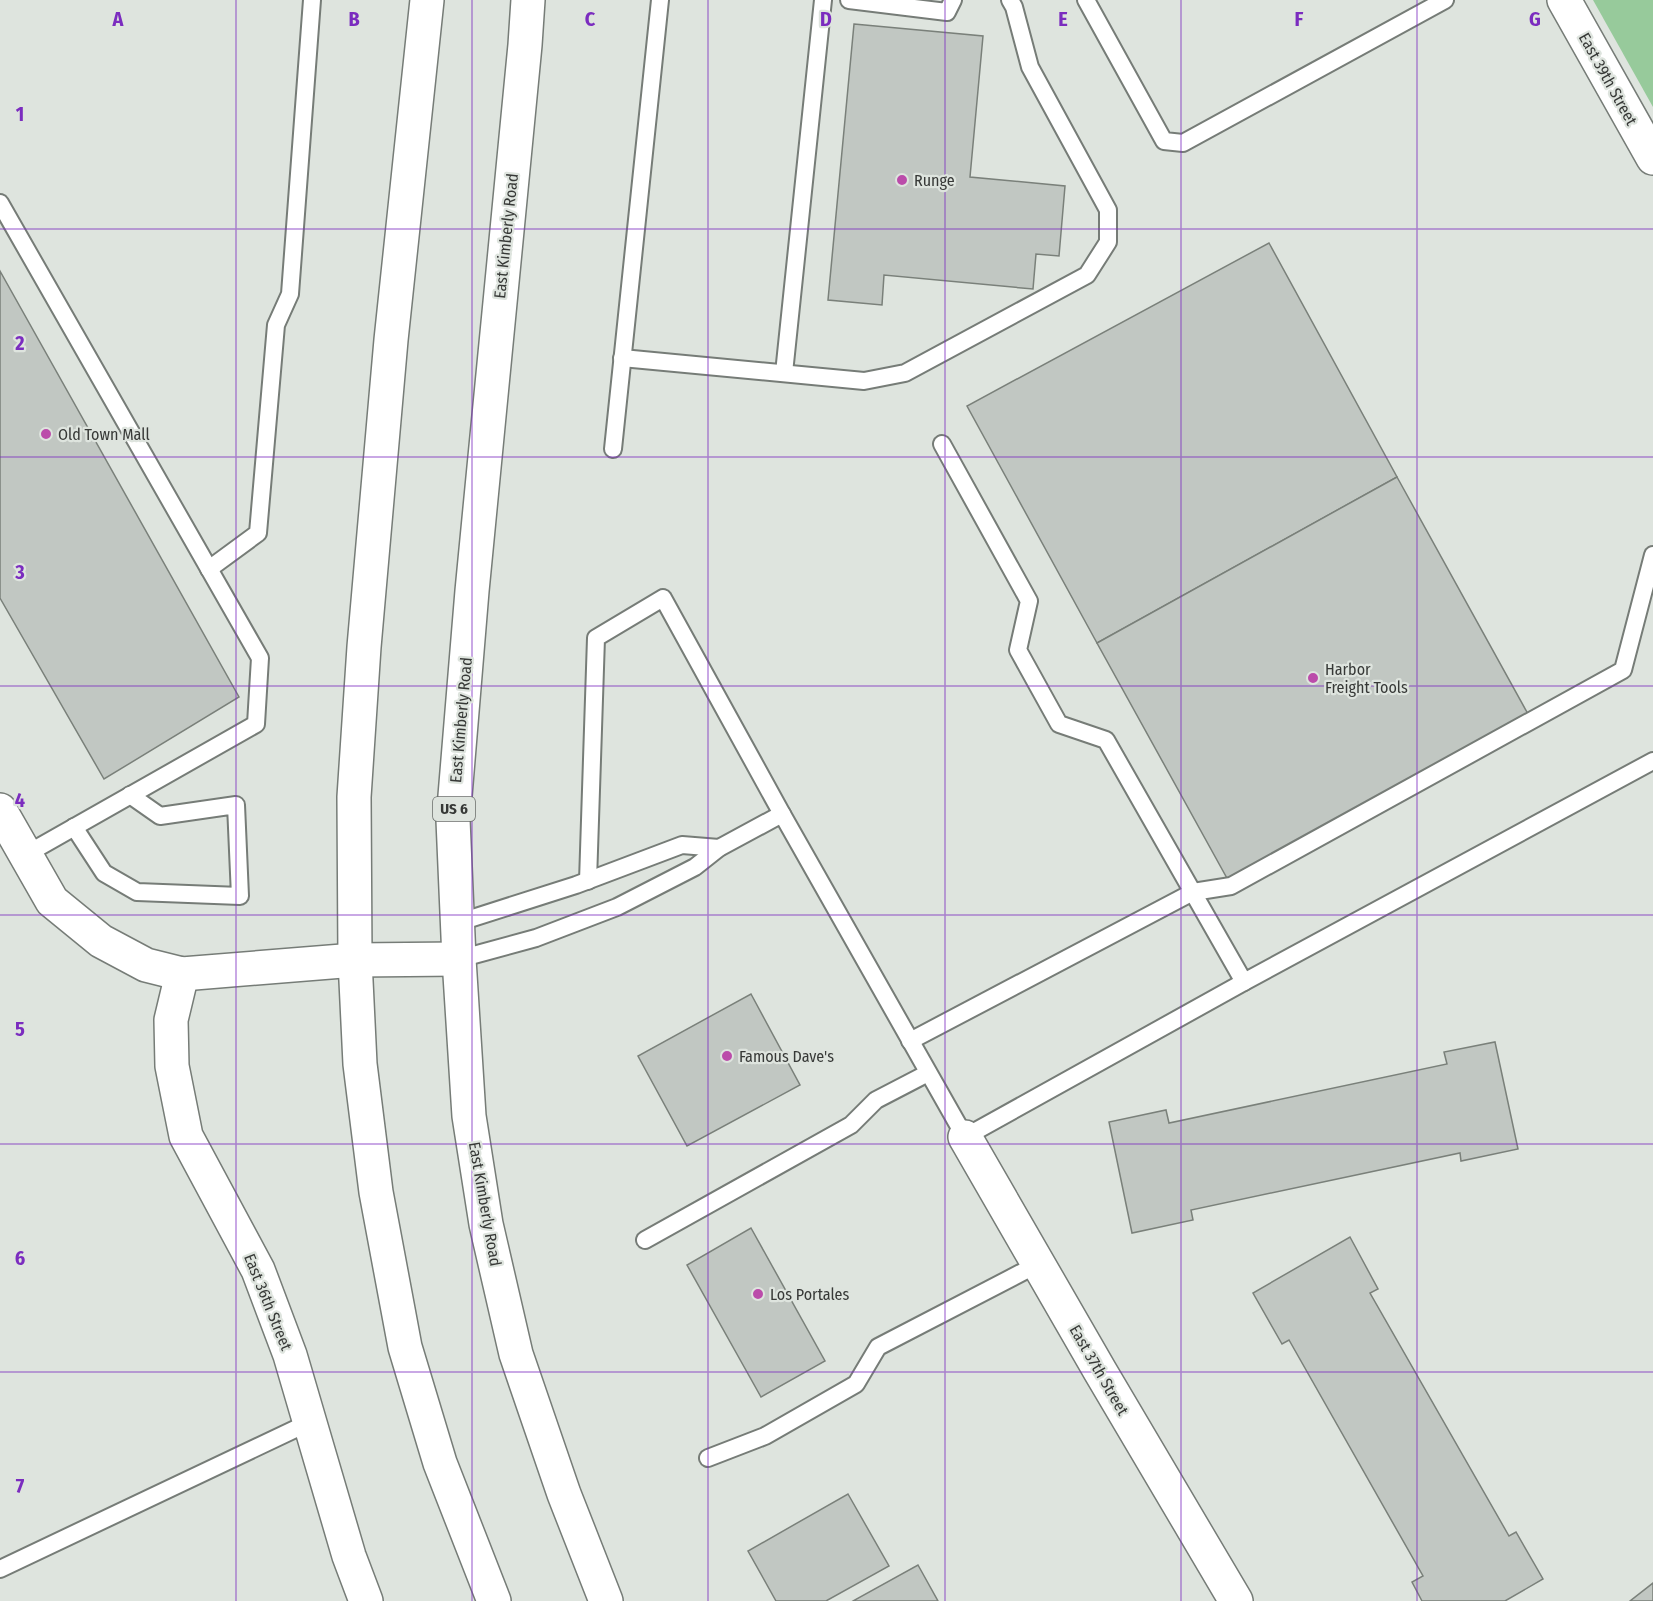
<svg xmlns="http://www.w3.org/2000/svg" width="1653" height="1601" font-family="'Fira Sans Condensed',sans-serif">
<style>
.green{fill:#97ca9b}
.building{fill:#c1c7c2;stroke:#7a807a;stroke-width:1.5}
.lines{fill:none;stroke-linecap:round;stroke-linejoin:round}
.lane-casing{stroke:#767c77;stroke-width:20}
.street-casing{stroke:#767c77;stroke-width:36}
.secondary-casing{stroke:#767c77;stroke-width:36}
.primary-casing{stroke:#767c77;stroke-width:36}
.lane{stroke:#fff;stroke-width:16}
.street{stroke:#fff;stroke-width:33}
.secondary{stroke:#fff;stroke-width:33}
.primary{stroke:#fff;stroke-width:33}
.grid{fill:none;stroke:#7b2cbf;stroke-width:1.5;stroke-opacity:0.55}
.poi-dot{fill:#bb4caa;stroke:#dee4de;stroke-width:2}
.labels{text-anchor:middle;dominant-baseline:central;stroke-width:4.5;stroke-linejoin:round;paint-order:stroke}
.shield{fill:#dee4de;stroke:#696c69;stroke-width:1.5}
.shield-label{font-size:15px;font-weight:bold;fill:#373937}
.street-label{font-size:16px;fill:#373937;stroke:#dee4de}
.poi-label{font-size:16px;fill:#373937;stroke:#dee4de;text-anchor:start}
.grid-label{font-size:20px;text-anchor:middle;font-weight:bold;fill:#7b2cbf;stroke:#dee4de;stroke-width:4.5;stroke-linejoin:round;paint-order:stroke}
</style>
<rect width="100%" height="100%" fill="#dee4de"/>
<path class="green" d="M1593,0H1653V107Z"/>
<g class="building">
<path d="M854,24L983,36L970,177L1065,186L1059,256L1036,254L1033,289L884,275L882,305L828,300Z"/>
<path d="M1269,243L1397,477L1097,643L967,406Z"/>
<path d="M0,271L239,697L104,779L0,598Z"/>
<path d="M1397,477L1528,714L1228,880L1097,643Z"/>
<path d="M751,994L800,1085L687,1146L638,1056Z"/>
<path d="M1495,1042L1518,1149L1461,1161L1460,1153L1191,1210L1193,1220L1132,1233L1109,1122L1166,1110L1169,1123L1447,1064L1444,1052Z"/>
<path d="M751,1228L825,1361L761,1397L687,1265Z"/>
<path d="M1350,1237L1378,1289L1370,1293L1509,1536L1516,1532L1543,1579L1505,1601H1422L1412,1582L1423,1576L1289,1340L1282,1344L1253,1293Z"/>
<path d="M848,1494L889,1566L826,1601H776L748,1551Z"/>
<path d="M918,1565L938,1601H853Z"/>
<path d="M1653,1583V1601H1630Z"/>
</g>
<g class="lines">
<defs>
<g id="lane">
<path d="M849,0L947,12L953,0"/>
<path d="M1086,0L1164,141L1183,143L1445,0"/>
<path d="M0,203L260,658L256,724L25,855"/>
<path d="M622,358L864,381L905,373L1087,275L1108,242V210L1030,67L1014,7L1010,0"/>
<path d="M784,373L823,0"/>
<path d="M942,444L1029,601L1018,650L1059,724L1106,740L1244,982"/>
<path d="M613,449L660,0"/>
<path d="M209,569L258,533L276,325L290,294L312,0"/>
<path d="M74,827L104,873L137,892L240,896L236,805L160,816L130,795"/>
<path d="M588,881L596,638L663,598L782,814L965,1137L1244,982L1653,761"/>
<path d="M457,923L576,885L682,845L719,848"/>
<path d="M459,959L536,938L617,907L695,867L719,848L782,814"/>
<path d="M910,1041L1193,892L1231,886L1623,670L1653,555"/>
<path d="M645,1240L851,1125L876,1100L928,1073"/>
<path d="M708,1458L765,1436L856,1384L878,1347L1038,1264"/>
<path d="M0,1569L310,1422"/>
</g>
<g id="street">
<path d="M1564,0L1653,158"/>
<path d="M182,974L171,1020L172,1066L186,1136L258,1270L290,1355L349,1556L366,1601"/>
<path d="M965,1137L1100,1371L1236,1601"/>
</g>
<path id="secondary" d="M0,810L52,901L101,941L146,965L182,974L355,960L459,959"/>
<g id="primary">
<path d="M427,0L391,340L364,647L354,797L355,960L360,1064L376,1192L405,1347L440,1463L494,1601"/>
<path d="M528,0L525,45L472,591L453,820L459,959L469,1116L486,1224L516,1354L564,1494L606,1601"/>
</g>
</defs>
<use href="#lane" class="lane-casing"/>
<use href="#street" class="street-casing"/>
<use href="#secondary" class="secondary-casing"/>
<use href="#primary" class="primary-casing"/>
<use href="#lane" class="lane"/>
<use href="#street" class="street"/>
<use href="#secondary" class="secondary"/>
<use href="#primary" class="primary"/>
</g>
<path class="grid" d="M236,0V1601M472,0V1601M708,0V1601M945,0V1601M1181,0V1601M1417,0V1601M0,229H1653M0,457H1653M0,686H1653M0,915H1653M0,1144H1653M0,1372H1653"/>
<g class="poi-dot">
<circle cx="902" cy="180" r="6"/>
<circle cx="46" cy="434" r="6"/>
<circle cx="1313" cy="678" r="6"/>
<circle cx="727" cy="1056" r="6"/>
<circle cx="758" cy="1294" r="6"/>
</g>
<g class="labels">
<rect class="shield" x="433" y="797" width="42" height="24" rx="4.5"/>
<g class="shield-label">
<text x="454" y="809">US 6</text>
</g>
<g class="street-label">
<text transform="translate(1608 79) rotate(61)">East 39th Street</text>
<text transform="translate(506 236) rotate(-84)">East Kimberly Road</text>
<text transform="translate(461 720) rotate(-85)">East Kimberly Road</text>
<text transform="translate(485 1204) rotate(80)">East Kimberly Road</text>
<text transform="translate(268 1302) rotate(68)">East 36th Street</text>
<text transform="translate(1099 1370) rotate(60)">East 37th Street</text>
</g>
<g class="poi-label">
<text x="914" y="180">Runge</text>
<text x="58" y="434">Old Town Mall</text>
<text x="1325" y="669">Harbor<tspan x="1325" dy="18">Freight Tools</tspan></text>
<text x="739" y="1056">Famous Dave's</text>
<text x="770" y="1294">Los Portales</text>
</g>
</g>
<g class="grid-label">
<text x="118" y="26">A</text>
<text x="354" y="26">B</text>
<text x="590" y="26">C</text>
<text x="826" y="26">D</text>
<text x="1063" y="26">E</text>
<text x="1299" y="26">F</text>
<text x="1535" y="26">G</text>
<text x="20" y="121">1</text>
<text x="20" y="350">2</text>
<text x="20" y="579">3</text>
<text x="20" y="807">4</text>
<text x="20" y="1036">5</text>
<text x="20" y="1265">6</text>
<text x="20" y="1493">7</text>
</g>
</svg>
